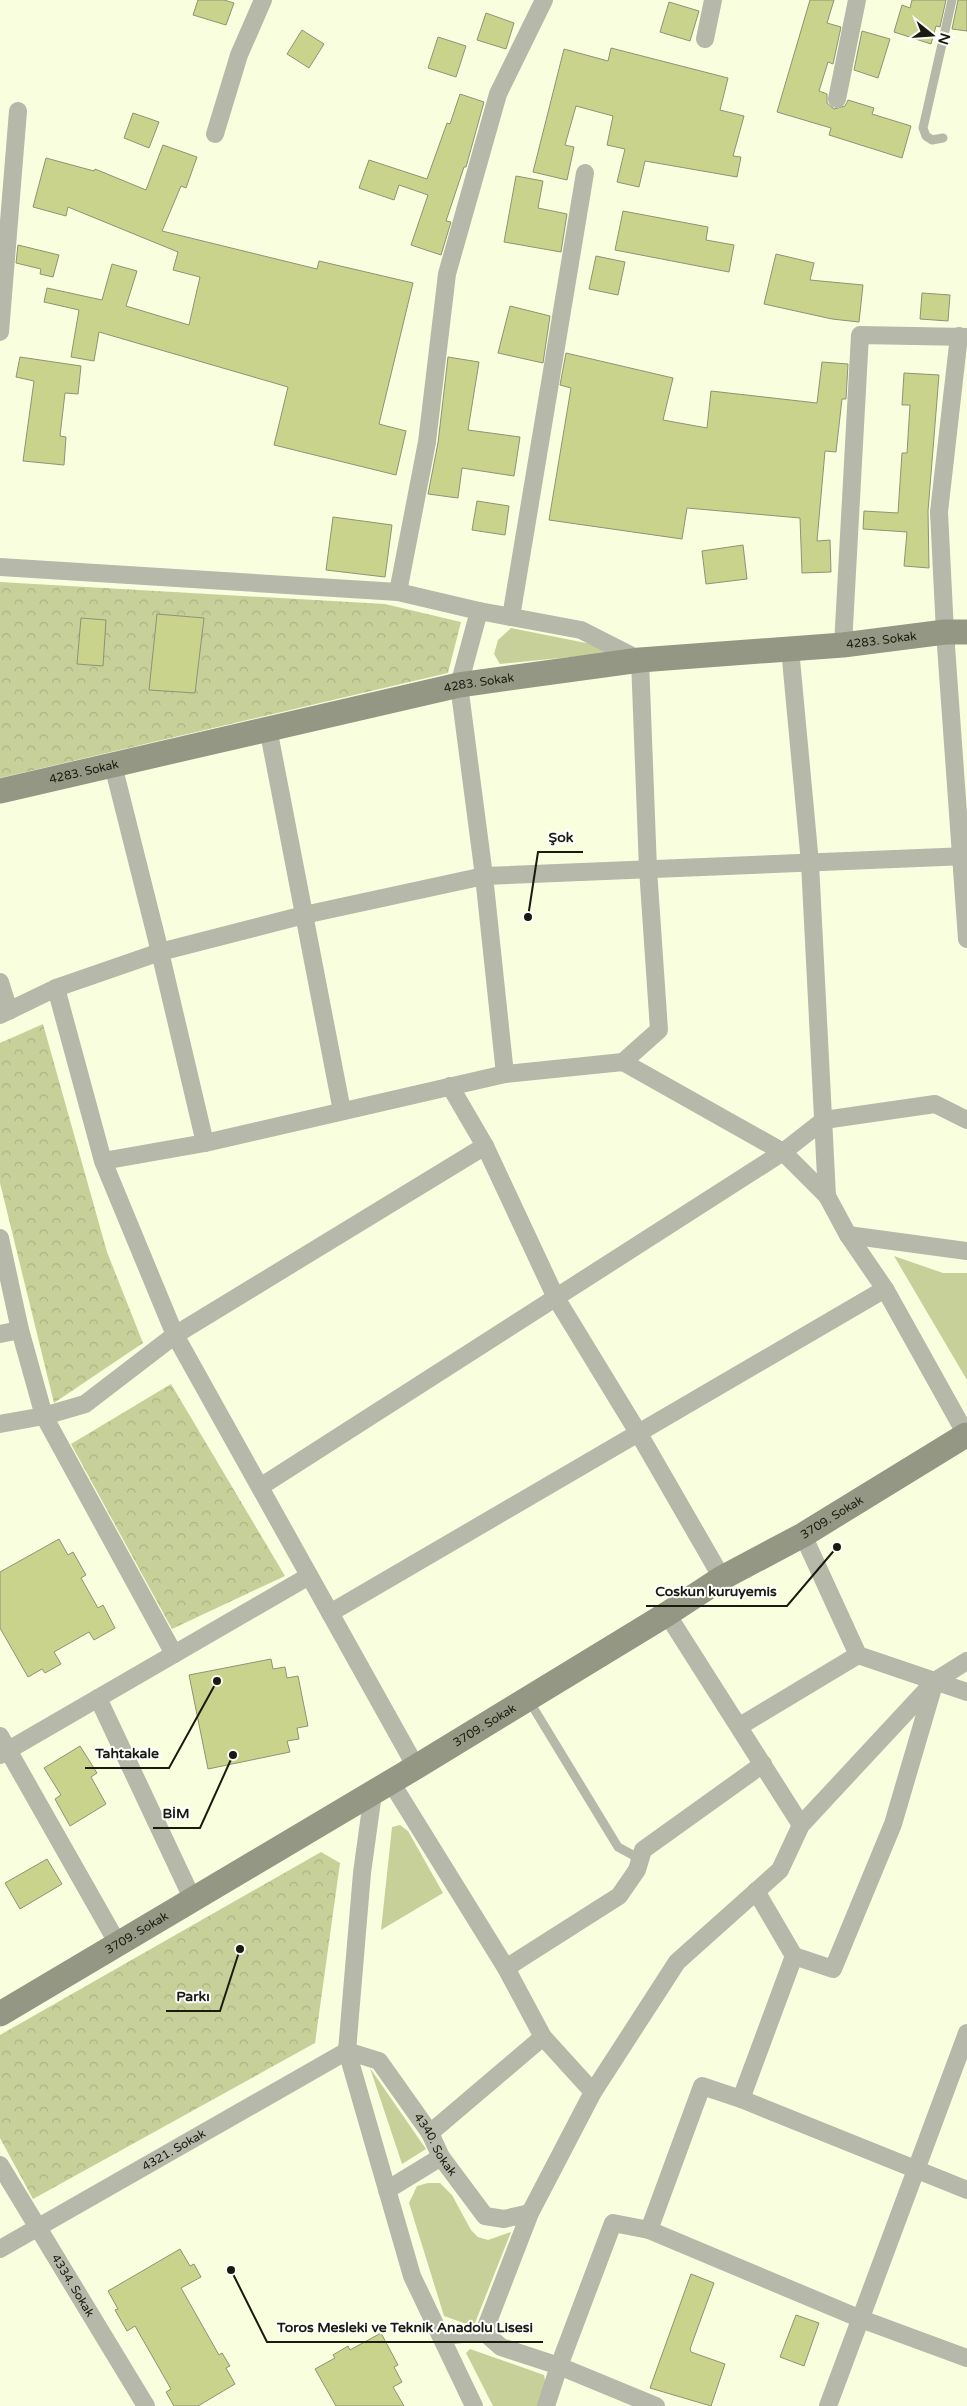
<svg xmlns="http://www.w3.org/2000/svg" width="967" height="2406" font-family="'Varela Round',sans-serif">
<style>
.grass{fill:#c8d09a}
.forest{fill:url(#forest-crowns)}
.building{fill:#c9d38b;stroke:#8e9376}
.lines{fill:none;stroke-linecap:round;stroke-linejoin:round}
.lane{stroke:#b6b8aa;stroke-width:9}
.street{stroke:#b6b8aa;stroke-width:18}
.secondary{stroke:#949784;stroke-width:25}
.labels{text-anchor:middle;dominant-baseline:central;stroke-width:4;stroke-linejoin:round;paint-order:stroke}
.street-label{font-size:12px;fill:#191b0f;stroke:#fff}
.leader{fill:none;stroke:#191b0f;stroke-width:2}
.callout-dot{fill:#191b0f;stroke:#fff;stroke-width:2}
.callout-label{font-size:14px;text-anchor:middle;font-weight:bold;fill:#191b0f;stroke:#fff;stroke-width:4;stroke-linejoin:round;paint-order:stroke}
</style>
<defs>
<pattern id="forest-crowns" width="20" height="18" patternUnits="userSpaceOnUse" patternTransform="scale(1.25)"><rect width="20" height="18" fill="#c8d09a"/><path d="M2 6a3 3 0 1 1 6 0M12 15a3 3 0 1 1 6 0" fill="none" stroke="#abb284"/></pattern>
</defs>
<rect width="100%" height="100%" fill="#f9ffde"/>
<g class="grass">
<path d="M511,628L591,644L610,653L500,664L494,654L498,640Z"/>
<path d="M894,1256L943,1273H967V1380Z"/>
<path d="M400,1825L408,1831L443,1893L381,1930L392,1827Z"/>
<path d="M370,2068L426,2149L402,2164Z"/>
<path d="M428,2183H440L452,2195L471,2230L478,2237L488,2240L511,2232L475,2323L469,2325L444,2316L409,2203L417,2186Z"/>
<path d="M470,2349L544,2375L546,2386L539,2406H493L466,2353Z"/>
</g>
<g class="forest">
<path d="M0,582L385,604L461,622L448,673L0,778Z"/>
<path d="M43,1024L107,1252L143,1343L54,1403L0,1183V1043Z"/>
<path d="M171,1384L285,1576L172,1629L71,1444Z"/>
<path d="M321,1852L340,1863L315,2043L33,2199L0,2138V2035Z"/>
</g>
<g class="building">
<path d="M198,0H224L234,3L226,25L193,15Z"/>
<path d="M810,0H834L827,23L841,27L833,64L828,62L819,91L827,94V103L834,109L845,106L848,100L874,108L872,114L911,126L902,158L829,135L831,128L777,112Z"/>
<path d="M912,0H946L940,27L936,26L931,44L894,32L902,5L910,8Z"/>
<path d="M958,0H967V31L952,29Z"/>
<path d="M669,2L699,11L690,41L660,32Z"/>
<path d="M486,13L514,23L506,49L477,40Z"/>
<path d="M302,30L324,44L309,68L287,54Z"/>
<path d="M862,31L890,39L878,78L854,70Z"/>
<path d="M438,37L466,46L456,77L428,68Z"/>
<path d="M611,48L728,78L720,110L744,116L733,156L741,157L737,177L645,161L639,187L617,182L625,149L607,145L613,116L576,106L565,145L574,147L567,180L533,172L564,49L608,61Z"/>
<path d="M460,94L484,102L466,167H464L446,221L451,222L441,255L411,245L428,195L399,185L394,200L359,188L369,160L427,179L447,123L450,124Z"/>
<path d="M133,113L159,122L149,148L124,138Z"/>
<path d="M163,145L197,157L186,188L181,186L162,231L317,269L319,261L413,283L379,424L406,431L396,475L274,445L288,387L99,332L94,361L71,357L79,310L44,302L47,288L102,300L112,264L137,271L126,306L189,325L200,277L173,270L178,252L68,207L66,216L33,207L46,158L94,171L95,169L146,190Z"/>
<path d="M516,176L543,181L538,208L567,214L561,252L504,242Z"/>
<path d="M623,211L708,227L706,240L734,245L729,272L615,250Z"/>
<path d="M18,245L59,255L53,277L40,274L41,269L16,263Z"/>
<path d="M776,254L814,263L810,280L863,285L859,322L832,319L764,304Z"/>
<path d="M596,256L625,262L618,295L589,289Z"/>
<path d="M922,293L950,295L948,321L920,319Z"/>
<path d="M510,306L550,316L543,363L498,353Z"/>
<path d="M566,353L673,378L663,420L707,428L711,391L817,403L822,362L848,364L846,399H842L836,452L825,451L817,541L830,540L831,572L802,573L800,518L687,508L682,539L549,520L571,388L560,385Z"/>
<path d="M20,357L81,366L78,394L65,393L60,436L66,437L64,465L23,461L34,381L16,377Z"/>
<path d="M448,357L479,362L468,430L520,437L514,476L462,468L458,498L428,494L438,443Z"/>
<path d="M904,373L939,375L928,511L929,568L904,566L907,532L863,529L864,511L898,513L902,453H907L910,405H902Z"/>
<path d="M477,501L509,506L505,535L472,530Z"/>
<path d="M333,517L392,525L385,577L326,570Z"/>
<path d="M743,545L747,579L706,584L702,551Z"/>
<path d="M157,614L204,618L195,693L149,690Z"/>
<path d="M81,618L106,620L103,666L77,664Z"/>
<path d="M59,1539L68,1555L73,1552L86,1575L81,1578L98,1608L103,1605L115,1628L94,1640L89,1632L54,1652L61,1664L45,1673L42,1669L28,1677L0,1628V1572Z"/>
<path d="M271,1659L273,1669L285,1667L287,1678L298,1676L308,1726L297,1728L299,1739L287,1741L290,1752L208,1769L189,1675Z"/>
<path d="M80,1746L97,1773L91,1777L106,1804L70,1826L55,1799L61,1795L44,1768Z"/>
<path d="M47,1859L62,1884L20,1909L5,1883Z"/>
<path d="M180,2249L190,2266L194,2264L201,2277L181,2288L219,2355L222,2353L230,2366L226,2368L235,2384L198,2406H174L166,2392L171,2389L135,2326L127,2331L115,2310L118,2309L108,2291Z"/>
<path d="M691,2274L714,2283L690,2349L691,2352L725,2364L711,2406L650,2388Z"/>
<path d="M796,2315L819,2323L804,2366L780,2357Z"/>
<path d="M381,2333L398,2365L394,2367L402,2382L393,2387L404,2406H336L315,2369L335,2358L333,2355L348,2346L350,2350Z"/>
</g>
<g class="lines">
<g class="lane">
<path d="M943,138L932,140L926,136L923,128L952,0"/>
<path d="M528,1699L618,1847L640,1859"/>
</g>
<g class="street">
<path d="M705,39L713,0"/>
<path d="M837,99L857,0"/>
<path d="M215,134L239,55L263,0"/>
<path d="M0,332L18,111"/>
<path d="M959,336L939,512L945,632L967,939"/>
<path d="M0,567L398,592L479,611L581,630L640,660L648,869L659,1030L623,1062"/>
<path d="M398,592L427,442L447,274L498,94L544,0"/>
<path d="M479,611L459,685L484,876L505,1074"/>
<path d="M511,617L585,173"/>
<path d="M843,645L860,335L967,337"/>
<path d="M790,649L810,863L827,1196"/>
<path d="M268,728L342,1111"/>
<path d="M113,765L160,952L205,1143"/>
<path d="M0,982L9,1011"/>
<path d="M56,988L103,1161L175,1335L416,1767"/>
<path d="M0,1015L56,988L160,952L304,915L484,876L967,856"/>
<path d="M450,1086L485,1146L556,1298L639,1434L722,1578"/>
<path d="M103,1161L205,1143L505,1074L623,1062L783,1152L827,1196L848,1235L885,1289L967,1436"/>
<path d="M848,1235L967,1251"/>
<path d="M0,1238L20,1330L44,1416L174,1654"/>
<path d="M0,1334L20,1330"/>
<path d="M0,1424L44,1416L85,1404L175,1335L485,1146"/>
<path d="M260,1487L783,1152L824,1120L935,1104L967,1120"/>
<path d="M803,1535L858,1655L967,1692"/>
<path d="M330,1613L885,1289"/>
<path d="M667,1614L801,1825"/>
<path d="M98,1698L193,1900"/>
<path d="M740,1726L858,1655"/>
<path d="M0,1736L118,1944"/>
<path d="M0,1755L309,1576"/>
<path d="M391,1782L506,1968L543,2037L593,2092"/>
<path d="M373,1793L362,1873L347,2051L412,2276L474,2406"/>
<path d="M756,1891L794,1956"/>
<path d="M506,1968L619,1896L637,1870L643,1850L763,1764"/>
<path d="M741,2099L967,2190"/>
<path d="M430,2133L543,2037"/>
<path id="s1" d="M0,2165L146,2406"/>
<path d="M387,2190L441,2157"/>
<path d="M649,2230L861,2319L967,2358"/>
<path id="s2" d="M0,2249L347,2051L379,2061L430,2133L441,2157L485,2216L504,2219L530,2213"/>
<path d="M441,2336L484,2332"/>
<path d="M546,2406L559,2366L501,2347L484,2332L530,2213L593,2092L677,1962L780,1870L801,1825L935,1681L967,1661"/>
<path d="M656,2406L559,2366L613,2223L649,2230L702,2086L741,2099L794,1956L833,1969L893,1824L935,1681"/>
<path d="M828,2406L967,2033"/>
</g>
<g class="secondary">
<path id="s3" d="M0,791L459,685L640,660L843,645L945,632H967"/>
<path id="s4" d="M0,2014L416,1767L667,1614L722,1578L803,1535L966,1435"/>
</g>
</g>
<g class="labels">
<g class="street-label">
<text stroke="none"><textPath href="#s3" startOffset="896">4283. Sokak</textPath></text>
<text stroke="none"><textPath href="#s3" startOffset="491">4283. Sokak</textPath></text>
<text stroke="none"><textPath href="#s3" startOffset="86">4283. Sokak</textPath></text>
<text stroke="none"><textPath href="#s4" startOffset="969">3709. Sokak</textPath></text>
<text stroke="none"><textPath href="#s4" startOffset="564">3709. Sokak</textPath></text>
<text stroke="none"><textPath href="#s4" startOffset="159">3709. Sokak</textPath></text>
<text stroke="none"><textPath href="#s2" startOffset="534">4340. Sokak</textPath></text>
<text stroke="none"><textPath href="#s2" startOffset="200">4321. Sokak</textPath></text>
<text stroke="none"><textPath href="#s1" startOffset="141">4334. Sokak</textPath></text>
</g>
</g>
<path class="leader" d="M528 917L538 852H583M837 1547L787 1606H646M217 1681L169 1768H85M233 1755L200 1828H153M240 1949L220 2011H166M231 2270L267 2342H543"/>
<g class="callout-dot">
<circle cx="528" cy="917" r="5"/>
<circle cx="837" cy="1547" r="5"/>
<circle cx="217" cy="1681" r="5"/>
<circle cx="233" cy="1755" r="5"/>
<circle cx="240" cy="1949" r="5"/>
<circle cx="231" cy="2270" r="5"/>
</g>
<g class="callout-label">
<text x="561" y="842">Şok</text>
<text x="716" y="1596">Coskun kuruyemis</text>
<text x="127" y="1758">Tahtakale</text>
<text x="176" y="1818">BİM</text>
<text x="193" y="2001">Parkı</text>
<text x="405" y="2332">Toros Mesleki ve Teknik Anadolu Lisesi</text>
</g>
<g transform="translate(932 35) rotate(107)" stroke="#ffffff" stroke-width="4" paint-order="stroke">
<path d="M0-4L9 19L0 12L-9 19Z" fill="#191b0f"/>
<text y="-8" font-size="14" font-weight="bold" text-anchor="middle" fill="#191b0f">N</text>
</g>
</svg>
